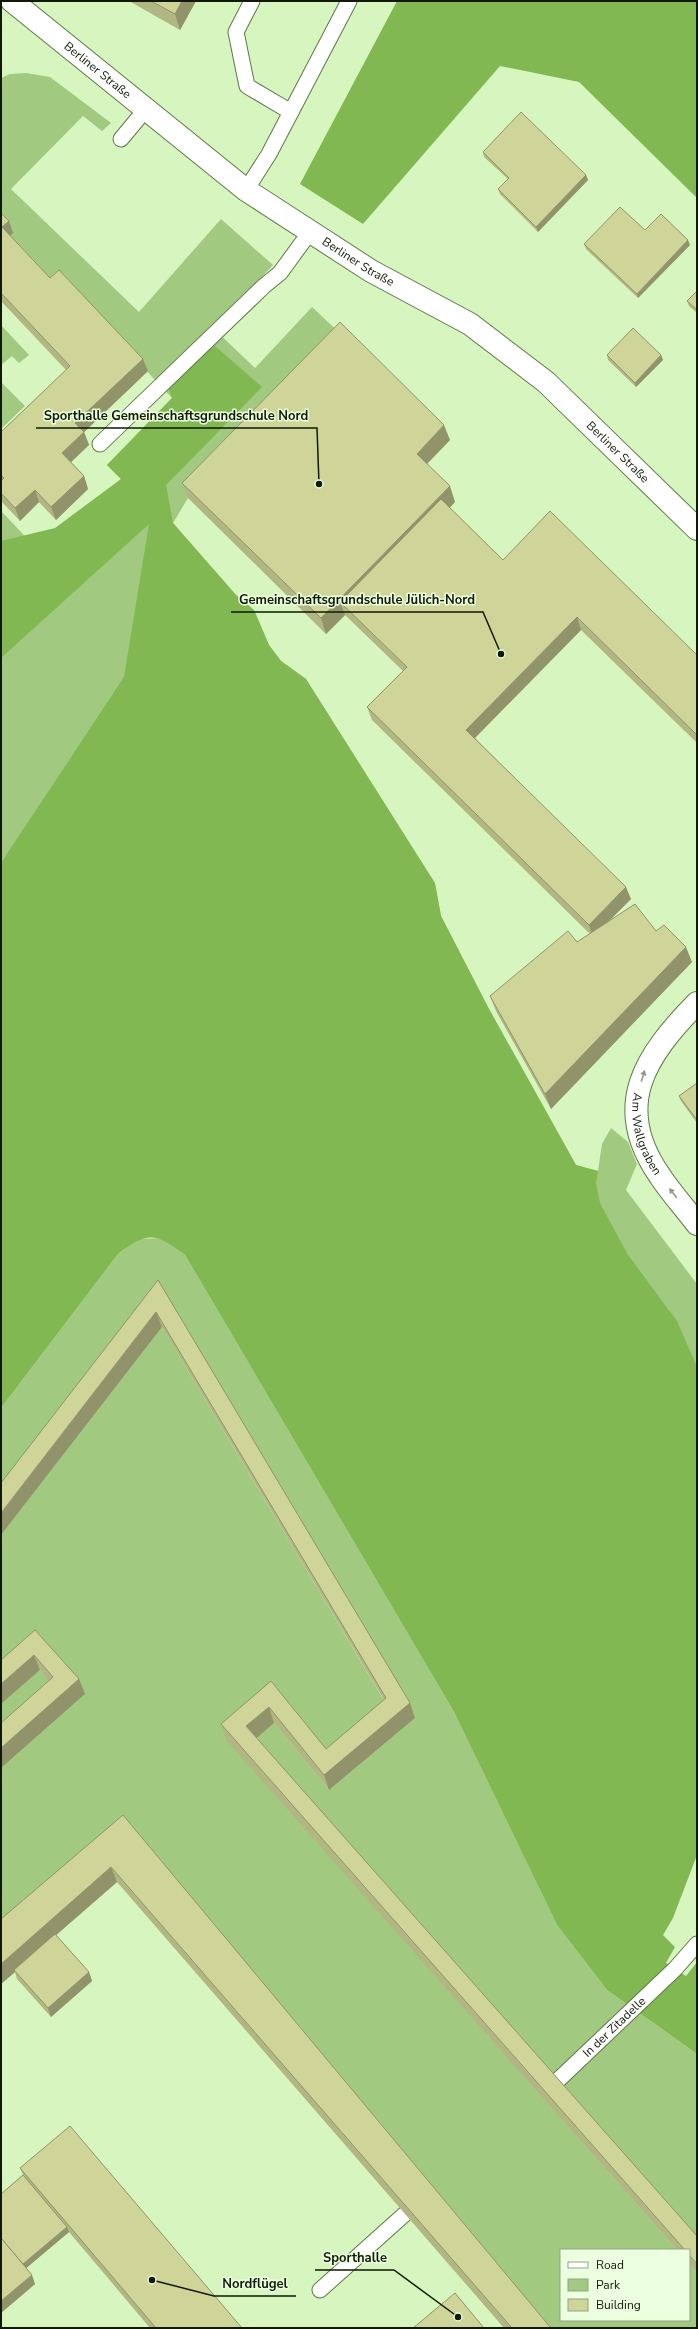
<svg xmlns="http://www.w3.org/2000/svg" width="698" height="2329" font-family="'Nunito Sans',sans-serif">
<style>
.green{fill:#a1c980}
.forest{fill:#82b851}
.lines{fill:none;stroke-linecap:round;stroke-linejoin:round}
.service-casing{stroke:#5d7847;stroke-width:17}
.minor-casing{stroke:#5d7847;stroke-width:24}
.service{stroke:#fff;stroke-width:15}
.minor{stroke:#fff;stroke-width:22}
.wall{fill:#b2b683}
.shaded-wall{fill:#91946a}
.building{fill:#cfd498;stroke:#91946a}
.oneway{fill:#93988f}
.labels{text-anchor:middle;dominant-baseline:central;stroke-width:3;stroke-linejoin:round;paint-order:stroke}
.street-label{font-size:12px;fill:#0f1906;stroke:#ecffde}
.leader{fill:none;stroke:#0f1906;stroke-width:1.5}
.callout-dot{fill:#0f1906;stroke:#ecffde;stroke-width:1.5}
.callout-label{font-size:13px;text-anchor:middle;font-weight:bold;fill:#0f1906;stroke:#ecffde;stroke-width:3;stroke-linejoin:round;paint-order:stroke}
</style>
<rect width="100%" height="100%" fill="#d7f6bf"/>
<g class="green">
<path d="M26,73L50,77L111,123L102,131L83,116L11,189L139,312L221,219L273,265L213,328L255,368L312,307L345,338L188,498L173,523L236,595L254,610L269,645L281,661L306,679L435,884L441,916L489,1009L576,1165L598,1171L602,1144L611,1128L628,1142L637,1164L626,1190L697,1284V1505L1,918V511L41,553L121,479L107,465L172,398L64,283L55,291L6,240L1,221V78L10,74Z"/>
<path d="M1,325L29,355L19,363L12,356L1,365Z"/>
<path d="M1,382L25,406L1,429Z"/>
<path d="M163,1238L185,1255L454,1712L557,1925L607,1990L697,2054V2245L252,1742L274,1723L329,1790L415,1718L163,1296L1,1506V1408L118,1254L138,1239Z"/>
<path d="M162,1327L392,1714L331,1764L277,1696L226,1739L677,2250H561V2320H689V2264L697,2273V2328H544L128,1831L1,1939V1768L85,1694L41,1645L1,1680V1535Z"/>
<path d="M40,1670L59,1692L1,1743V1704Z"/>
</g>
<g class="forest">
<path d="M397,1H697V198L579,82L500,66L363,224L300,184Z"/>
<path d="M215,346L262,387L166,485L173,523L236,595L254,610L269,645L281,661L306,679L435,883L441,916L489,1009L576,1165L598,1171L596,1183L600,1203L628,1255L677,1321L697,1367V1855L673,1918L663,1935L675,1947L666,1963L686,1976L697,1962V2054L607,1990L557,1925L454,1712L185,1255C156,1233 148,1231 118,1254L1,1408V863L124,677L149,524L1,658V541L55,528L121,479L107,465L172,398L165,378Z"/>
</g>
<g class="lines">
<defs>
<g id="service">
<path d="M252,1L236,32L247,86L291,112"/>
<path d="M121,139L146,109"/>
<path d="M246,190L269,154L349,1"/>
<path d="M100,444L264,286L280,273L310,232"/>
<path id="s1" d="M554,2084L675,1969L697,1944"/>
<path d="M320,2290L406,2213"/>
</g>
<g id="minor">
<path id="s2" d="M12,1L246,190L371,271L470,324L546,382L697,529"/>
<path id="s3" d="M697,1003C645,1056 611,1106 660,1176C671,1193 685,1208 697,1224"/>
</g>
</defs>
<use href="#service" class="service-casing"/>
<use href="#minor" class="minor-casing"/>
<use href="#service" class="service"/>
<use href="#minor" class="minor"/>
</g>
<g class="wall">
<path d="M129,1H196L180,30Z"/>
<path d="M483,152L586,175L588,180L538,232L500,194L498,189L508,179L484,157Z"/>
<path d="M1,213L13,233L10,236L50,278L148,371L84,432L89,445L71,462L84,476L88,489L56,520L39,502L20,521L1,501V432L66,370L1,301Z"/>
<path d="M645,230L690,245L638,298L586,249L584,244Z"/>
<path d="M697,291V313L689,306L687,301Z"/>
<path d="M607,355H661L663,360L636,387L608,360Z"/>
<path d="M450,440L427,464L455,502L450,508L503,560L697,655V743L581,630L475,738L631,899L610,920L656,931L692,962L551,1109L496,1011L490,996L590,934L372,720L367,707L403,671L345,615L326,634L188,498L182,483Z"/>
<path d="M697,1083V1123L681,1101L679,1096Z"/>
<path d="M158,1280L410,1703L415,1718L329,1790L274,1723L257,1738L697,2236V2273L689,2264V2250H677L226,1740L221,1724L271,1681L326,1749L384,1700L162,1327L1,1535Z"/>
<path d="M35,1630L79,1679L85,1694L1,1768V1723L49,1681L40,1670L1,1704Z"/>
<path d="M123,1815L551,2328H504L117,1882L56,1935L89,1972L92,1981L51,2017L17,1979L15,1972L1,1984V1919Z"/>
<path d="M20,2168L242,2328H150L69,2232L26,2268L35,2284L1,2313V2194L23,2175Z"/>
</g>
<g class="shaded-wall">
<path d="M182,1H196L180,30L175,14Z"/>
<path d="M586,175L588,180L538,232L536,227Z"/>
<path d="M9,221L13,233L6,240L2,227Z"/>
<path d="M688,240L690,245L638,298L637,294Z"/>
<path d="M661,355L663,360L636,387L635,383Z"/>
<path d="M143,359L148,371L80,436L75,423Z"/>
<path d="M444,425L450,440L422,469L417,454Z"/>
<path d="M84,432L89,445L67,466L62,453Z"/>
<path d="M84,476L88,489L56,520L51,507Z"/>
<path d="M450,486L455,502L349,610L340,602L345,615L326,634L321,618Z"/>
<path d="M35,490L39,502L20,521L15,508Z"/>
<path d="M577,617L581,630L471,742L466,730Z"/>
<path d="M626,887L631,899L593,937L589,925Z"/>
<path d="M686,947L692,962L551,1109L545,1094Z"/>
<path d="M156,1312L162,1327L1,1535V1513Z"/>
<path d="M34,1655L40,1670L1,1704V1684Z"/>
<path d="M79,1679L85,1694L1,1768V1748Z"/>
<path d="M410,1703L415,1718L329,1790L324,1775Z"/>
<path d="M269,1707L274,1723L252,1742L246,1726Z"/>
<path d="M111,1867L117,1882L15,1971L14,1970L15,1972L1,1984V1964Z"/>
<path d="M89,1972L92,1981L51,2017L48,2008Z"/>
<path d="M67,2227L69,2232L24,2270L22,2265Z"/>
<path d="M32,2275L35,2284L1,2313V2301Z"/>
</g>
<g class="building">
<path d="M151,1H182L175,14Z"/>
<path d="M521,112L586,175L536,227L498,189L509,178L483,152Z"/>
<path d="M620,207L645,230L661,214L688,240L637,294L584,244Z"/>
<path d="M1,213L9,221L2,227L50,278L59,270L143,359L75,423L84,432L62,453L84,476L51,507L35,490L15,508L1,493V481L4,478L1,475V432L70,366L1,293Z"/>
<path d="M697,291V310L687,301Z"/>
<path d="M340,322L444,425L417,454L450,486L321,618L182,483Z"/>
<path d="M633,328L661,355L635,383L607,355Z"/>
<path d="M441,499L503,560L550,511L697,655V735L577,617L466,730L626,887L589,925L367,707L407,667L340,602Z"/>
<path d="M635,904L656,931L664,925L686,947L545,1094L490,996L568,931L577,942Z"/>
<path d="M697,1083V1120L679,1096Z"/>
<path d="M158,1280L410,1703L324,1775L269,1707L246,1726L697,2236V2264L689,2255V2250H685L221,1724L271,1681L326,1749L386,1698L156,1312L1,1513V1483Z"/>
<path d="M35,1630L79,1679L1,1748V1723L53,1677L34,1655L1,1684V1660Z"/>
<path d="M123,1815L551,2328H512L111,1867L1,1964V1919Z"/>
<path d="M55,1934L89,1972L48,2008L14,1970Z"/>
<path d="M70,2126L242,2328H156L20,2168Z"/>
<path d="M23,2175L67,2227L23,2264L1,2238V2194Z"/>
<path d="M1,2238L32,2275L1,2301Z"/>
<path d="M455,2293L484,2328H413Z"/>
</g>
<defs><path id="oneway-solid" d="M-6-.8H1V-3.2L6.5 0L1 3.2V.8H-6Z"/></defs>
<g class="oneway">
<use href="#oneway-solid" transform="translate(643 1076) rotate(-73)"/>
<use href="#oneway-solid" transform="translate(673 1193) rotate(-128)"/>
</g>
<g class="labels">
<g class="street-label">
<text stroke="none"><textPath href="#s2" startOffset="110">Berliner Straße</textPath></text>
<text stroke="none"><textPath href="#s2" startOffset="434">Berliner Straße</textPath></text>
<text stroke="none"><textPath href="#s2" startOffset="758">Berliner Straße</textPath></text>
<text stroke="none"><textPath href="#s3" startOffset="152">Am Wallgraben</textPath></text>
<text stroke="none"><textPath href="#s1" startOffset="83">In der Zitadelle</textPath></text>
</g>
</g>
<path class="leader" d="M319 484L317 428H36M501 654L483 612H231M458 2317L394 2270H315M152 2280L214 2296H296"/>
<g class="callout-dot">
<circle cx="319" cy="484" r="4"/>
<circle cx="501" cy="654" r="4"/>
<circle cx="458" cy="2317" r="4"/>
<circle cx="152" cy="2280" r="4"/>
</g>
<g class="callout-label">
<text x="176" y="420">Sporthalle Gemeinschaftsgrundschule Nord</text>
<text x="357" y="604">Gemeinschaftsgrundschule Jülich-Nord</text>
<text x="355" y="2262">Sporthalle</text>
<text x="255" y="2288">Nordflügel</text>
</g>
<rect width="698" height="2329" fill="none" stroke="#0f1906" stroke-width="4"/>
<rect x="560" y="2249" width="130" height="72" fill="#ecffde" stroke="#94a388"/>
<rect x="568" y="2262" width="20" height="6" fill="#ffffff" stroke="#94a388"/>
<text x="596" y="2269" font-size="12" fill="#0f1906">Road</text>
<rect x="568" y="2279" width="20" height="12" fill="#a1c980" stroke="#94a388"/>
<text x="596" y="2289" font-size="12" fill="#0f1906">Park</text>
<rect x="568" y="2299" width="20" height="12" fill="#cfd498" stroke="#94a388"/>
<text x="596" y="2309" font-size="12" fill="#0f1906">Building</text>
</svg>
